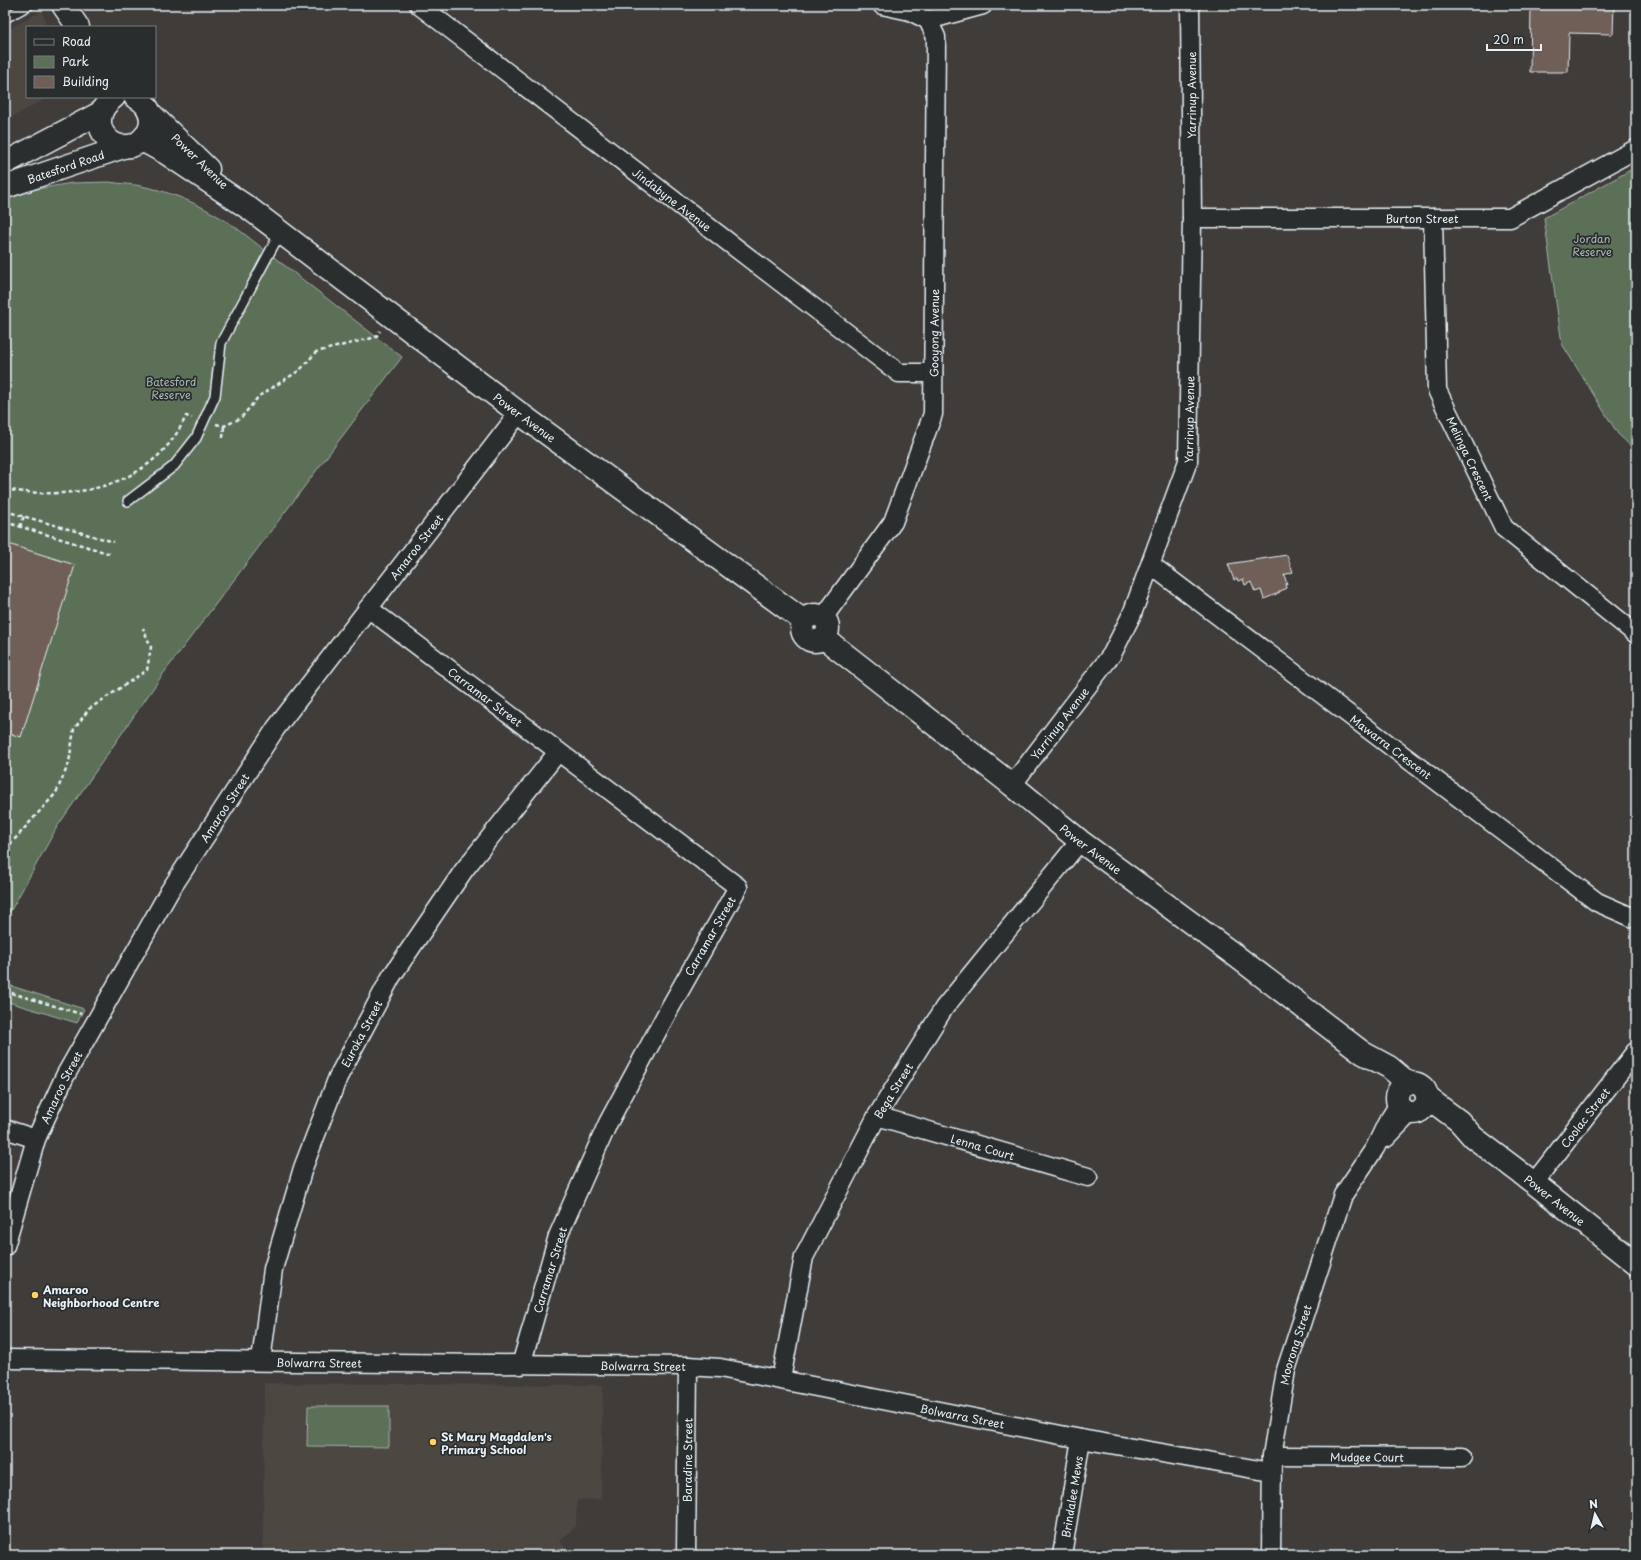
<svg xmlns="http://www.w3.org/2000/svg" width="1641" height="1560" font-family="'Playpen Sans',sans-serif">
<style>
.built{fill:#4d4642}
.green{fill:#5c6f59;stroke:#a2b0a8}
.building{fill:#6f5f56;stroke:#e8f1f8}
.lines{fill:none;stroke-linecap:round;stroke-linejoin:round}
.lane-casing{stroke:#e8f1f8;stroke-width:12}
.street-casing{stroke:#e8f1f8;stroke-width:21}
.secondary-casing{stroke:#e8f1f8;stroke-width:25}
.path{stroke:#e8f1f8;stroke-width:2.5;stroke-dasharray:4 3;stroke-linecap:butt}
.lane{stroke:#2a2d2e;stroke-width:9}
.street{stroke:#2a2d2e;stroke-width:18}
.secondary{stroke:#2a2d2e;stroke-width:22}
.poi-dot{fill:#ffd166;stroke:#2a2d2e;stroke-width:1.5}
.labels{text-anchor:middle;dominant-baseline:central;stroke-width:3.5;stroke-linejoin:round;paint-order:stroke}
.street-label{font-size:11px;fill:#e8f1f8;stroke:#2a2d2e}
.park-label{font-size:11px;fill:#a9b6b0;stroke:#2a2d2e}
.poi-label{font-size:11px;font-weight:bold;fill:#e8f1f8;stroke:#2a2d2e;text-anchor:start}
</style>
<rect width="100%" height="100%" fill="#3f3c3a"/>
<filter id="ink" filterUnits="userSpaceOnUse"><feTurbulence type="fractalNoise" baseFrequency=".025" numOctaves="2"/><feDisplacementMap in="SourceGraphic" scale="8" xChannelSelector="R" yChannelSelector="G"/><feConvolveMatrix kernelMatrix="1 2 1 2 8 2 1 2 1" color-interpolation-filters="sRGB"/></filter>
<g filter="url(#ink)">
<g class="built">
<path d="M42,11L47,27H27V97H48L5,121V31Z"/>
<path d="M264,1383L603,1385L601,1499L577,1500L576,1525L560,1542L574,1555H263Z"/>
</g>
<g class="green">
<path d="M1636,167V451L1618,434L1562,344L1544,218Z"/>
<path d="M109,182C122,184 134,184 146,187C179,194 206,208 234,226L402,357L163,674L57,827L5,921V200L37,189L72,183Z"/>
<path d="M5,984L84,1009L77,1023L5,1001Z"/>
<path d="M308,1406H389V1447L307,1446Z"/>
</g>
<g class="building">
<path d="M1531,5H1614L1613,34L1569,33L1568,72H1530Z"/>
<path d="M5,543L75,565L21,737L5,732Z"/>
<path d="M1287,555L1293,572L1284,575L1287,584H1285L1286,588L1279,592V593L1264,599L1261,590L1255,592L1251,582L1245,585L1243,579L1238,581L1237,578L1234,580L1228,564Z"/>
</g>
<g class="lines">
<defs>
<g id="lane">
<path d="M5,18L29,5"/>
<path d="M128,501L174,466L196,438L215,396L221,343L280,233"/>
</g>
<g id="street">
<path id="s1" d="M419,5L899,373H933"/>
<path d="M882,5L910,11L928,20L983,5"/>
<path id="s2" d="M1192,218H1510L1636,149"/>
<path id="s3" d="M1433,218L1437,390L1504,528L1636,634"/>
<path id="s4" d="M1151,565L1597,902L1636,919"/>
<path id="s5" d="M368,608L738,887L667,1013L608,1123L558,1236L521,1365"/>
<path id="s6" d="M823,618L893,522L933,414L936,37L928,20"/>
<path id="s7" d="M1012,785L1112,654L1132,614L1188,461L1192,218L1190,5"/>
<path id="s8" d="M877,1116L1088,1177"/>
<path d="M5,1129L36,1139"/>
<path d="M1386,1138L1410,1113"/>
<path id="s9" d="M1534,1183L1636,1051"/>
<path id="s10" d="M5,1246L36,1139L65,1076L169,892L276,728L519,413"/>
<path id="s11" d="M5,1359L688,1366L720,1368L1081,1439L1271,1472"/>
<path id="s12" d="M261,1361L273,1269L303,1168L338,1077L391,977L464,870L558,752"/>
<path id="s13" d="M781,1379L804,1257L877,1116L944,1008L1080,841"/>
<path id="s14" d="M1272,1456L1462,1457"/>
<path id="s15" d="M686,1555L688,1366"/>
<path id="s16" d="M1062,1555L1081,1439"/>
<path id="s17" d="M1271,1555L1272,1456L1286,1370L1343,1195L1375,1148L1387,1123L1399,1104"/>
</g>
<g id="secondary">
<path d="M63,5L78,27"/>
<path d="M114,97C77,125 122,166 145,136C149,131 151,125 151,119C150,109 144,101 135,97"/>
<path d="M150,113L208,169"/>
<path id="s18" d="M142,140L166,153L250,209L519,413L804,621"/>
<path d="M5,163L100,113"/>
<path id="s19" d="M5,187L126,146"/>
<circle cx="815" cy="628" r="13"/>
<path id="s20" d="M824,638L1012,785L1080,841L1236,956L1363,1053L1389,1067L1408,1083"/>
<circle cx="1412" cy="1098" r="15"/>
<path id="s21" d="M1428,1098L1459,1121L1473,1137L1534,1183L1636,1264"/>
</g>
</defs>
<use href="#lane" class="lane-casing"/>
<use href="#street" class="street-casing"/>
<use href="#secondary" class="secondary-casing"/>
<g class="path">
<path d="M216,424L224,426L241,418L259,396L300,370L316,352L376,337L380,331"/>
<path d="M223,438L224,426"/>
<path d="M5,489C75,502 154,487 186,416L192,418"/>
<path d="M5,511L114,542"/>
<path d="M5,522L111,554"/>
<path d="M20,527L24,516"/>
<path d="M5,850L56,793L69,763L74,729L89,709L147,670L151,647L143,628"/>
<path d="M5,991L81,1014"/>
</g>
<use href="#lane" class="lane"/>
<use href="#street" class="street"/>
<use href="#secondary" class="secondary"/>
</g>
</g>
<g class="poi-dot">
<circle cx="35" cy="1295" r="4"/>
<circle cx="433" cy="1442" r="4"/>
</g>
<g class="labels">
<g class="street-label">
<text transform="translate(1191 95) rotate(-90)">Yarrinup Avenue</text>
<text transform="translate(200 161) rotate(44)">Power Avenue</text>
<text stroke="none"><textPath href="#s19" startOffset="64">Batesford Road</textPath></text>
<text stroke="none"><textPath href="#s1" startOffset="319">Jindabyne Avenue</textPath></text>
<text stroke="none"><textPath href="#s2" startOffset="230">Burton Street</textPath></text>
<text stroke="none"><textPath href="#s6" startOffset="315">Gooyong Avenue</textPath></text>
<text stroke="none"><textPath href="#s18" startOffset="473">Power Avenue</textPath></text>
<text stroke="none"><textPath href="#s7" startOffset="414">Yarrinup Avenue</textPath></text>
<text stroke="none"><textPath href="#s3" startOffset="248">Melinga Crescent</textPath></text>
<text stroke="none"><textPath href="#s10" startOffset="817">Amaroo Street</textPath></text>
<text stroke="none"><textPath href="#s5" startOffset="147">Carramar Street</textPath></text>
<text stroke="none"><textPath href="#s7" startOffset="78">Yarrinup Avenue</textPath></text>
<text stroke="none"><textPath href="#s4" startOffset="301">Mawarra Crescent</textPath></text>
<text stroke="none"><textPath href="#s10" startOffset="493">Amaroo Street</textPath></text>
<text stroke="none"><textPath href="#s20" startOffset="340">Power Avenue</textPath></text>
<text transform="translate(710 936) rotate(-60)">Carramar Street</text>
<text stroke="none"><textPath href="#s12" startOffset="345">Euroka Street</textPath></text>
<text stroke="none"><textPath href="#s10" startOffset="169">Amaroo Street</textPath></text>
<text stroke="none"><textPath href="#s13" startOffset="313">Bega Street</textPath></text>
<text stroke="none"><textPath href="#s9" startOffset="83">Coolac Street</textPath></text>
<text stroke="none"><textPath href="#s8" startOffset="110">Lenna Court</textPath></text>
<text stroke="none"><textPath href="#s21" startOffset="163">Power Avenue</textPath></text>
<text transform="translate(550 1270) rotate(-73)">Carramar Street</text>
<text stroke="none"><textPath href="#s17" startOffset="213">Moorong Street</textPath></text>
<text stroke="none"><textPath href="#s11" startOffset="314">Bolwarra Street</textPath></text>
<text stroke="none"><textPath href="#s11" startOffset="638">Bolwarra Street</textPath></text>
<text stroke="none"><textPath href="#s11" startOffset="962">Bolwarra Street</textPath></text>
<text stroke="none"><textPath href="#s14" startOffset="95">Mudgee Court</textPath></text>
<text stroke="none"><textPath href="#s15" startOffset="95">Baradine Street</textPath></text>
<text stroke="none"><textPath href="#s16" startOffset="59">Brindalee Mews</textPath></text>
</g>
<g class="park-label">
<text x="1592" y="238">Jordan<tspan x="1592" dy="13">Reserve</tspan></text>
<text x="171" y="381">Batesford<tspan x="171" dy="13">Reserve</tspan></text>
</g>
<g class="poi-label">
<text x="43" y="1289">Amaroo<tspan x="43" dy="13">Neighborhood Centre</tspan></text>
<text x="441" y="1436">St Mary Magdalen's<tspan x="441" dy="13">Primary School</tspan></text>
</g>
</g>
<rect width="1641" height="1560" fill="none" stroke="#2a2d2e" stroke-width="20"/>
<rect x="10" y="10" width="1621" height="1540" fill="none" stroke="#e8f1f8" stroke-width="1.5" filter="url(#ink)"/>
<rect x="26" y="26" width="130" height="72" fill="#2a2d2e" stroke="#767b7f"/>
<rect x="34" y="39" width="20" height="6" fill="#2a2d2e" stroke="#767b7f"/>
<text x="62" y="46" font-size="12" fill="#e8f1f8">Road</text>
<rect x="34" y="56" width="20" height="12" fill="#5c6f59" stroke="#767b7f"/>
<text x="62" y="66" font-size="12" fill="#e8f1f8">Park</text>
<rect x="34" y="76" width="20" height="12" fill="#6f5f56" stroke="#767b7f"/>
<text x="62" y="86" font-size="12" fill="#e8f1f8">Building</text>
<g transform="translate(1595 1514) rotate(352)" stroke="#2a2d2e" stroke-width="3" paint-order="stroke">
<path d="M0-3L7 15L0 10L-7 15Z" fill="#e8f1f8"/>
<text y="-6" font-size="11" font-weight="bold" text-anchor="middle" fill="#e8f1f8">N</text>
</g>
<path d="M1487 44v6h54v-6" fill="none" stroke="#e8f1f8" stroke-width="2"/>
<text x="1493" y="44" font-size="12" fill="#e8f1f8" stroke="#2a2d2e" stroke-width="3" paint-order="stroke">20 m</text>
</svg>
